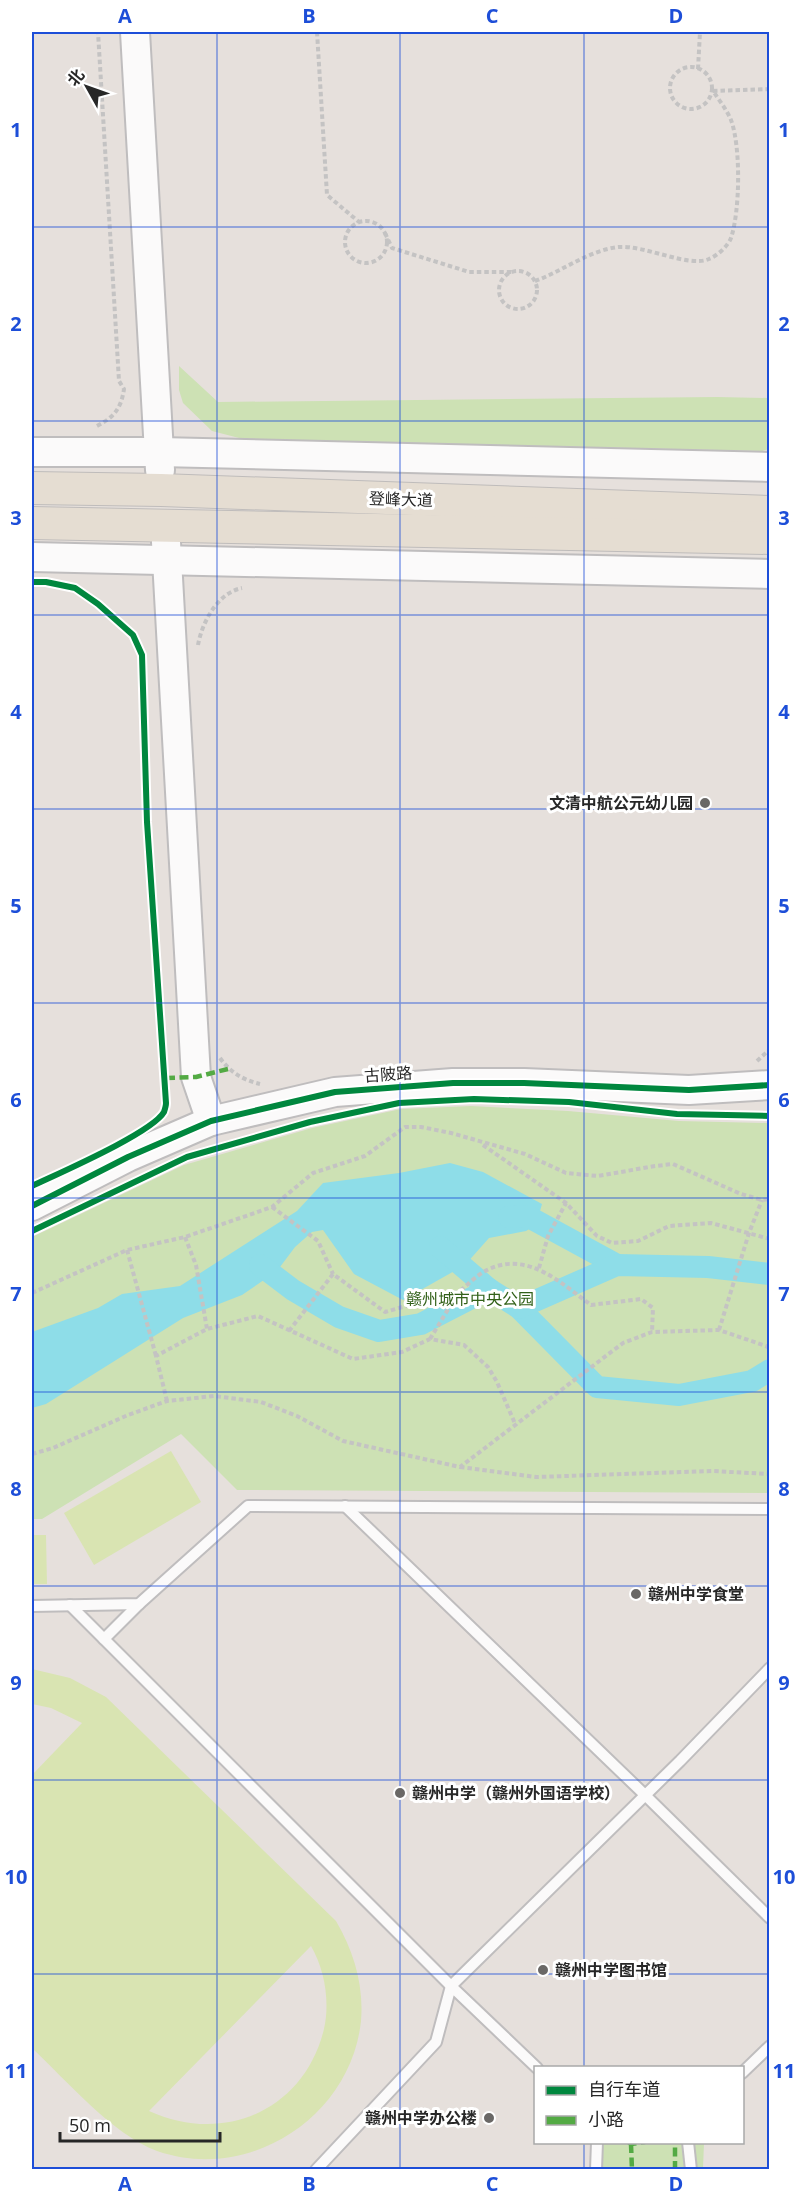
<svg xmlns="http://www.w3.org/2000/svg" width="801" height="2201" font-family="'Open Sans','Noto Sans SC',sans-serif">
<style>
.green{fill:#cde1b4}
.pitch{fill:#d9e4b2;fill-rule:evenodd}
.water{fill:#8edde8}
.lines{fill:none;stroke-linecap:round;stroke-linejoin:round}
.canal{stroke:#8edde8;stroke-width:22}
.lane-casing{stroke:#bfbdbe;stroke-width:14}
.secondary-casing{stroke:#bfbdbe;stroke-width:32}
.primary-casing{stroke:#bfbcbb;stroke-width:34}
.path{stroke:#c4c3c3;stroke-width:4;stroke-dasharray:4.5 3;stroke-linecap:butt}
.lane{stroke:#fbfafa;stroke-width:10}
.secondary{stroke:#fbfafa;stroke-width:28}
.primary{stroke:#e5ddd2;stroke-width:32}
.quiet{stroke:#53aa44;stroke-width:4.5;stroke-dasharray:9 4.5;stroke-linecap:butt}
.cycleway-casing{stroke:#fff;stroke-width:10}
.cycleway{stroke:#00873e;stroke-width:6}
.grid{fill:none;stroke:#1d4ed8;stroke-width:1.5;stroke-opacity:0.55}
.poi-dot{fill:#6a6866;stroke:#fff;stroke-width:2}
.labels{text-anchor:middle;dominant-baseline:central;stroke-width:6;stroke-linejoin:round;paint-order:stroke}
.street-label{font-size:16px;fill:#272727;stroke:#fff}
.poi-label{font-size:16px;font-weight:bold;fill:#272727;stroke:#fff;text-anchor:start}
.park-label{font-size:16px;fill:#326119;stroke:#fff}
.neatline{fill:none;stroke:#1d4ed8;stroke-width:2}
.grid-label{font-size:20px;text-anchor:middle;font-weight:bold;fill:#1d4ed8}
</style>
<rect width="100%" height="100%" fill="#e6e0dc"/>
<g class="green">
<path d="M179,366L218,402L717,397L769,398V449L762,451L243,439L212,431L183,403L179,390Z"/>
<path d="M471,1106L568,1111L679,1121L769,1123V1493L237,1490L181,1434L42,1519H32V1237L184,1165L312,1128L401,1109Z"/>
<path d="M595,2143H704L703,2169L595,2170Z"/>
</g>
<g class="pitch">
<path d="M171,1451L201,1502L94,1565L64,1513Z"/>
<path d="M32,1535H46L47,1584H32Z"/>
<path d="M32,1669L70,1678L106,1697L336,1921C354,1952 364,1985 361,2021C351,2117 249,2183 157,2151C112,2134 67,2081 32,2048V1775L82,1723L51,1708L32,1704ZM311,1946C325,1970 330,2002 324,2029C304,2111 223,2145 149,2111Z"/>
</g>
<path class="water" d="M450,1163L483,1172L542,1204L536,1225L526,1231L489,1238L465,1265L403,1300L354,1274L323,1230L312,1232L295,1247L277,1271L242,1295L183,1318L46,1404L32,1408V1332L98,1308L122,1294L180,1286L297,1211L323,1183L399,1173Z"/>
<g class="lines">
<g class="canal">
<path d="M509,1217L527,1216L617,1265"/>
<path d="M440,1247L489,1289L519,1308L597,1387L679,1395L752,1381L770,1370"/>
<path d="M260,1265L293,1290L339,1317L379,1331L421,1324L489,1289"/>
<path d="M519,1308L617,1265L708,1267L770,1274"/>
</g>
<defs>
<g id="lane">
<path d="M345,1506L645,1795L770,1918"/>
<path d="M70,1605L451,1986L680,1761L770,1668"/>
<path d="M32,1606L139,1604L248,1506L770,1509"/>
<path d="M104,1639L139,1604"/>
<path d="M742,2073L770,2046"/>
<path d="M688,2142L691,2170"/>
<path d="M316,2170L436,2042L451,1986L537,2068"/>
<path d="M596,2170L597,2142"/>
</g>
<g id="secondary">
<path d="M135,32L160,470"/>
<path d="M32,452H160L770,467"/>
<path d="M166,542L196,1077L211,1121"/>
<path d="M32,557L770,574"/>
<path d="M32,1206L128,1157L211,1121L335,1092L453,1083H524L689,1090L770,1085"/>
</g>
<g id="primary">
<path d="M32,488L161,490L770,512"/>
<path d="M32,523L770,538"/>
</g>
</defs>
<use href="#lane" class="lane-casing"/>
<use href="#secondary" class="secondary-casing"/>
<use href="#primary" class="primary-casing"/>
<g class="path">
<path d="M317,32L327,195L359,222"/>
<circle cx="691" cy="88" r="21"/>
<path d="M698,69L700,32"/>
<path d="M713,91L770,89"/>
<circle cx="366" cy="242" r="21"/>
<path d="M385,233L392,248L469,272H513"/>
<circle cx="518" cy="290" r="19"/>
<path d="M535,281C563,271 589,250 619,247C645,245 689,268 709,259C717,256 728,246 731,238C740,211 741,147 731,120C727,110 718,99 712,89"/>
<path d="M97,426C114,417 121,409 124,389L119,381L98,32"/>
<path d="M56,584L75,588L118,620L133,635L142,655L147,822L166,1078V1103L161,1114"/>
<path d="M198,645C202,623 217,593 242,588"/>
<path d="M220,1058C230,1072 243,1080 260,1084"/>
<path d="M757,1061L770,1049"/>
<path d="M722,1115L770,1116"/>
<path d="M483,1145L566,1203L597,1236L612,1243L638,1241L669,1226L711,1223L770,1239"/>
<path d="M213,1149L237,1143"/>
<path d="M272,1207L318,1241L333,1274"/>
<path d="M185,1237L196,1265L207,1329"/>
<path d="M127,1250L156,1356"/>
<path d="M539,1268L548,1236L566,1203"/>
<path d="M32,1293L127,1250L185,1237L272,1207L313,1173L365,1156L405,1127H421L451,1133L525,1154L566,1173L598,1176L655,1166L673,1164L741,1194L762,1200L770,1199"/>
<path d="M719,1330L749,1233L762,1200"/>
<path d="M289,1331L333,1274L385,1312L416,1303L439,1291L458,1293C467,1285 477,1275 487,1270C527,1250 561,1283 591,1305L641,1299L653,1308L652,1332"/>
<path d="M430,1339L458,1293"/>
<path d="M167,1401L156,1356L207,1329L258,1316L353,1359L402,1352L430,1339L464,1345L488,1367L497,1382L516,1426"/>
<path d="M32,1454L53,1448L128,1415L167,1401L214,1396L261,1402L297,1416L343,1441L460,1467L623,1343L652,1332L719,1330L766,1346L770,1349"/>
<path d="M460,1467L536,1477L712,1471L770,1474"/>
</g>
<use href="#lane" class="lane"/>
<use href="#secondary" class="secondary"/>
<use href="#primary" class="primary"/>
<g class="quiet">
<path d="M166,1078L196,1077L228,1069"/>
<path d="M628,2142L631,2144L645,2142"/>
<path d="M631,2144L632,2170"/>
<path d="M675,2170V2142"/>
</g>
<defs>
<g id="cycleway">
<path d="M32,582H46L75,588L98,604L133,635L142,655L147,822L166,1103C166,1106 165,1109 164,1112C152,1133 57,1174 32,1186"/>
<path d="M32,1206L128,1157L211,1121L335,1092L453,1083H524L689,1090L770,1085"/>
<path d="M32,1231L187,1157L310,1122L399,1103L474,1099L569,1102L677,1114L770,1116"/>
</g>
</defs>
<use href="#cycleway" class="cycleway-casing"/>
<use href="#cycleway" class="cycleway"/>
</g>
<path class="grid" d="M217,32V2170M400,32V2170M584,32V2068M32,227H770M32,421H770M32,615H770M32,809H770M32,1003H770M32,1198H770M32,1392H770M32,1586H770M32,1780H770M32,1974H770M584,2142V2170"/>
<g class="poi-dot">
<circle cx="705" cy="803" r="6"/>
<circle cx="636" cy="1594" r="6"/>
<circle cx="400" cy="1793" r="6"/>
<circle cx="543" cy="1970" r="6"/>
<circle cx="489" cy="2118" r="6"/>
</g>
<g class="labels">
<g class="street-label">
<text transform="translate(401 499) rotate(2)">登峰大道</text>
<text transform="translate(388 1074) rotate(-4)">古陂路</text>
</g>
<g class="poi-label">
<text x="693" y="803" text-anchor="end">文清中航公元幼儿园</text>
<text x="648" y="1594">赣州中学食堂</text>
<text x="412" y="1793">赣州中学（赣州外国语学校）</text>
<text x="555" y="1970">赣州中学图书馆</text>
<text x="477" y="2118" text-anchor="end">赣州中学办公楼</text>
</g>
<g class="park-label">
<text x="470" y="1299">赣州城市中央公园</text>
</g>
</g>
<rect width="801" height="2201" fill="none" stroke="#ffffff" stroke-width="66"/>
<rect x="534" y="2066" width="210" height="78" fill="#ffffff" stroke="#a9a9a9" stroke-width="1.5"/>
<rect x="546" y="2086" width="30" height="9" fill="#00873e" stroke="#a9a9a9" stroke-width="1.5"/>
<text x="588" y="2096" font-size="18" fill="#272727">自行车道</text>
<rect x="546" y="2116" width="30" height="9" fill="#53aa44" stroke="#a9a9a9" stroke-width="1.5"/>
<text x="588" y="2126" font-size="18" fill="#272727">小路</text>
<g transform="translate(87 87) rotate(310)" stroke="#ffffff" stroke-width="4.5" paint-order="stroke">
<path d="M0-4.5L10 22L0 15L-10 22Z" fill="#272727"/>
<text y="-9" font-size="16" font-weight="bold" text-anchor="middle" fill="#272727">北</text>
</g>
<path d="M60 2132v9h160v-9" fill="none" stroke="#272727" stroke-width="3"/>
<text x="69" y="2132" font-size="18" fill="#272727" stroke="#ffffff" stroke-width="4.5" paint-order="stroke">50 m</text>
<rect x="33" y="33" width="735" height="2135" class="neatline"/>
<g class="grid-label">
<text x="125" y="23">A</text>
<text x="309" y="23">B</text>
<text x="492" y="23">C</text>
<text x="676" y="23">D</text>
<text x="16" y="137">1</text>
<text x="784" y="137">1</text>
<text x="16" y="331">2</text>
<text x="784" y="331">2</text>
<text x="16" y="525">3</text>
<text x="784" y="525">3</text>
<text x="16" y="719">4</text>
<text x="784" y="719">4</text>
<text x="16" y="913">5</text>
<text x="784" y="913">5</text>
<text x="16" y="1107">6</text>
<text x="784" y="1107">6</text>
<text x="16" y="1301">7</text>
<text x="784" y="1301">7</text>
<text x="16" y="1496">8</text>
<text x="784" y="1496">8</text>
<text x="16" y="1690">9</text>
<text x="784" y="1690">9</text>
<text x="16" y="1884">10</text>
<text x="784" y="1884">10</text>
<text x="16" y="2078">11</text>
<text x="784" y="2078">11</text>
<text x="125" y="2191">A</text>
<text x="309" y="2191">B</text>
<text x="492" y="2191">C</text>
<text x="676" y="2191">D</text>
</g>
</svg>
